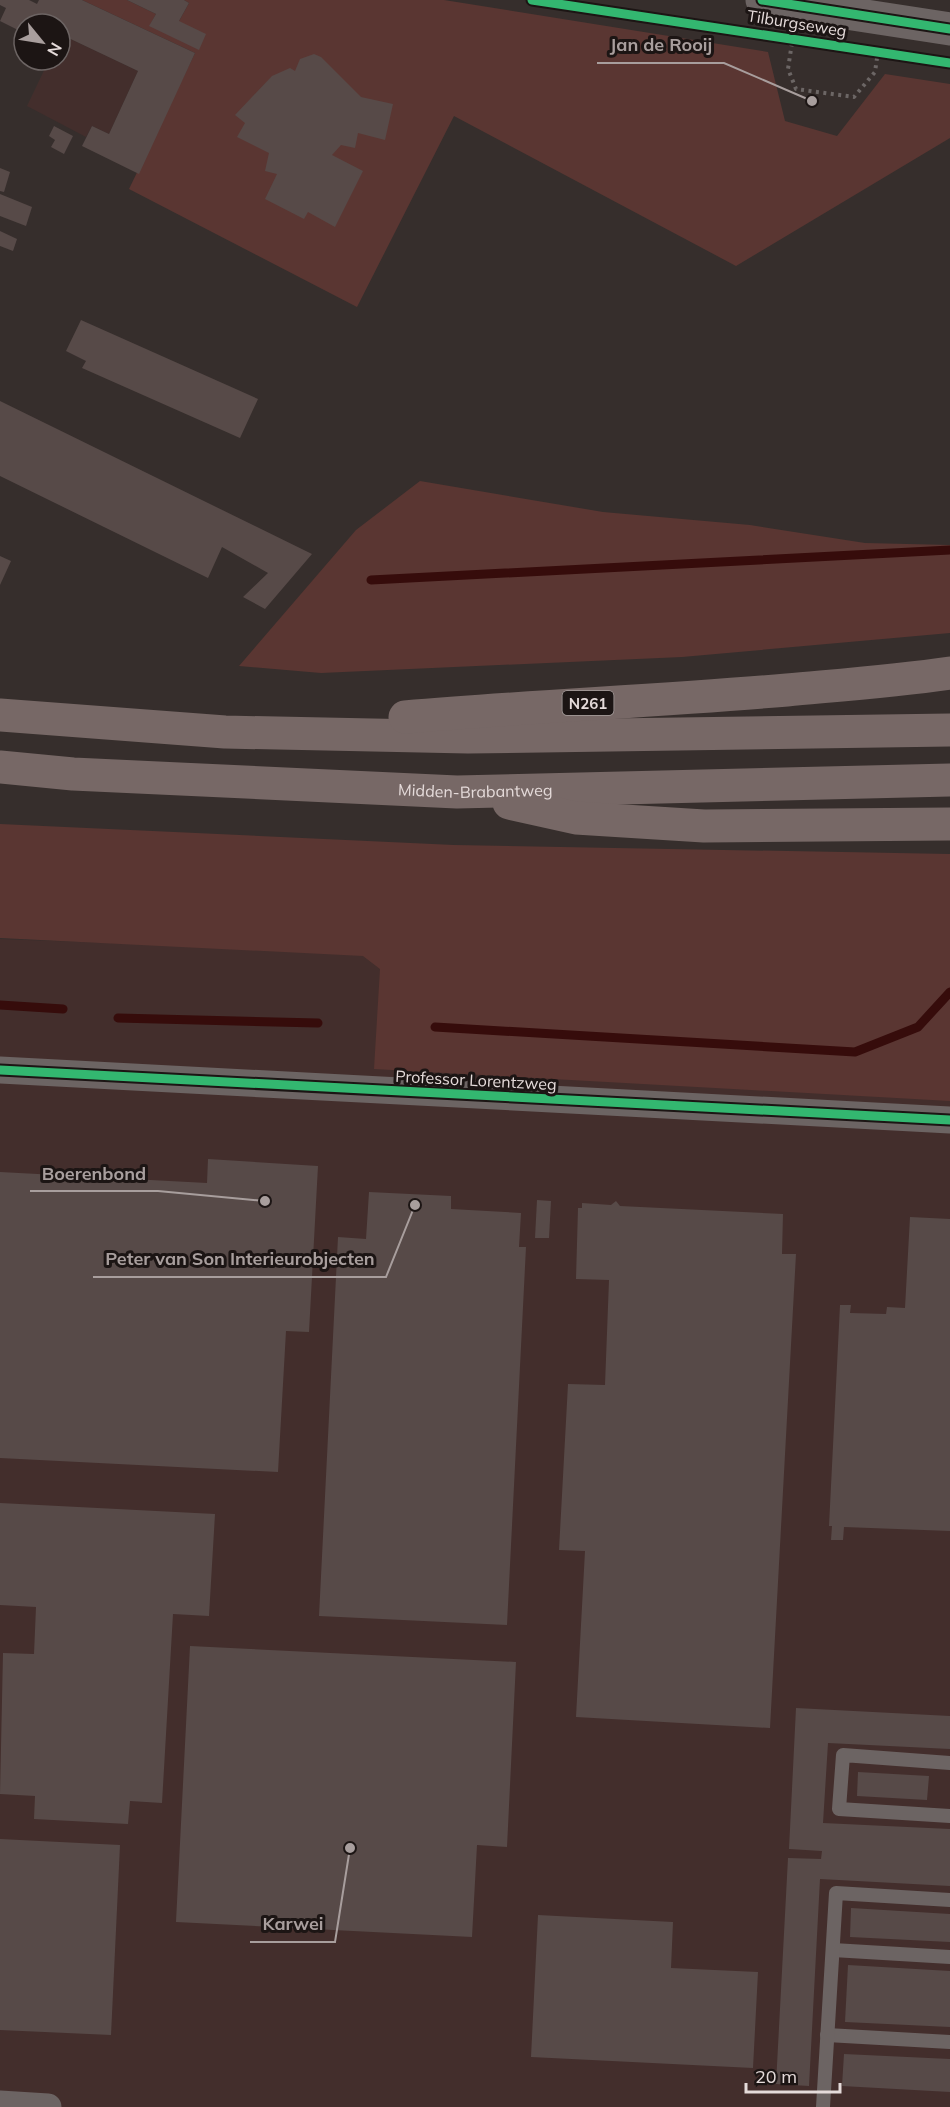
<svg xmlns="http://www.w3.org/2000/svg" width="950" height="2107" font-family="Mulish,sans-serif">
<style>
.built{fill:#432e2c}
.green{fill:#5a3632}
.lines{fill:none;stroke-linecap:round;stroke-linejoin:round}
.stream{stroke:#360c0b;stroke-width:9}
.building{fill:#574a48}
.path{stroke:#6c6665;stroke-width:4;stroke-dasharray:3 4.5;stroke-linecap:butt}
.lane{stroke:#6c6463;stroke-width:14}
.street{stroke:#6c6463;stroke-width:27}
.secondary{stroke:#6c6463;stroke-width:33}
.highway{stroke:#776866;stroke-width:33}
.cycleway-casing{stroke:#1c1514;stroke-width:13}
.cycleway{stroke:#33b770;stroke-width:9}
.labels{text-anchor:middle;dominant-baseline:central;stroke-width:6;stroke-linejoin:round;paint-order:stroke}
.shield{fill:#1c1514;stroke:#a9a09f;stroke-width:1.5}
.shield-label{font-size:15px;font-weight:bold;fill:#e5dbda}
.street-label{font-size:16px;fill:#e5dbda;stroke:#1c1514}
.leader{fill:none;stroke:#a89e9d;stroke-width:2}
.callout-dot{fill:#a89e9d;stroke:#1c1514;stroke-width:2}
.callout-label{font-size:18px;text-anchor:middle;font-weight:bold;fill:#a89e9d;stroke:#1c1514;stroke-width:6;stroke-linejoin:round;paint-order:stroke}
</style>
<rect width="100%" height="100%" fill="#362e2c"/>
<g class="built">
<path d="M62,35L138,71L109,134L92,126L86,137L27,106L49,60H60Z"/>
<path d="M0,939L950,973V2107H0Z"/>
</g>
<g class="green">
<path d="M82,0H127L156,14L150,25L179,21L189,3L184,0H444L768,52L785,121L837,136L885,74L950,84V138L736,266L454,116L357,307L129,189L195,53Z"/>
<path d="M420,481L603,512L750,525L865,543L950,545V633L682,657L321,673L239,666L356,530Z"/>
<path d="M0,824L454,845L950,854V1101L374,1069L380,969L363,956L0,938Z"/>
</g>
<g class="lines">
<g class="stream">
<path d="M371,580L950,550"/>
<path d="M0,1005L63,1009"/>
<path d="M118,1018L318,1023"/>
<path d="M435,1027L855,1052L918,1027L950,992"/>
</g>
</g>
<g class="building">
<path d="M0,0H29L37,4L39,0H82L195,53L139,174L82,146L92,126L109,134L138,71L60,34V24H24V33L0,21L6,8L0,5Z"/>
<path d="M127,0H184L189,3L179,21L206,34L199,50L149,26L156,14Z"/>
<path d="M314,54L321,57L361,97L393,104L385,140L358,133L355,148L341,145L332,155L363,171L335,227L308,212L304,219L265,199L277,174L265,171L269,153L237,137L245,123L235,115L272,76L290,68L295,71L300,59Z"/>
<path d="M54,126L73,136L64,154L51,147L55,140L49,136Z"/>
<path d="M0,168L10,172L4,192L0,191Z"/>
<path d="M0,194L32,207L26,226L0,216Z"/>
<path d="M0,231L17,239L13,251L0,246Z"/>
<path d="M81,320L258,399L240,438L82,368L86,361L66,351Z"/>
<path d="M0,401L312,554L265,609L243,597L268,573L222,547L208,578L0,476Z"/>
<path d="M0,556L11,561L0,585Z"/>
<path d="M208,1159L318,1166L309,1332L286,1331L278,1472L0,1458V1172L207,1183Z"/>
<path d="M369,1192L451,1196V1209L521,1213L519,1247H526L507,1625L319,1616L338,1237L366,1239Z"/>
<path d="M537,1200L551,1201L549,1238H535Z"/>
<path d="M616,1201L620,1206L783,1214L782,1254H796L770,1728L576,1717L585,1551L559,1550L568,1384L605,1385L609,1280L576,1279L578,1208H582V1203L611,1205Z"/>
<path d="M910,1217L950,1219V1531L844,1527L843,1540H831L832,1526H829L840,1305H851L850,1313L886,1314L887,1307L905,1308Z"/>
<path d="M0,1503L215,1514L209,1616L173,1614L162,1803L130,1801L128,1824L34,1819L35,1796L0,1794L3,1653L34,1654L36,1607L0,1605Z"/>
<path d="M190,1646L516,1662L507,1847L477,1845L472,1937L176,1922Z"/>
<path d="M796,1708L950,1716V1749L828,1743L823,1823L950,1829V1886L820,1879L809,2086L776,2084L788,1858L821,1859L822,1851L789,1849Z"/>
<path d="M858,1772L929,1776L927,1800L857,1796Z"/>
<path d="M0,1839L120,1845L111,2035L0,2030Z"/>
<path d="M851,1908L950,1914V1942L850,1937Z"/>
<path d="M538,1915L673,1922L671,1968L758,1972L753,2068L531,2057Z"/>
<path d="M848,1965L950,1971V2027L845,2022Z"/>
<path d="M844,2054L950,2059V2092L842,2086Z"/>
</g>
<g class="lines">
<path class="path" d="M793,36L788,69L796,89L854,97L875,72L878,51"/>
<g class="lane">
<path d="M950,1763L843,1755L839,1809L950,1816"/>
<path d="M833,1950L950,1957"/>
<path d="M827,2035L950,2042"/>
<path d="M823,2107L836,1893L950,1900"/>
</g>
<g class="street">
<path d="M0,1070L950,1120"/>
<path d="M0,2104L48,2107"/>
</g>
<path class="secondary" d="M762,0L950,29"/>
<g class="highway">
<path d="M0,715L225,732L468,737L950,730"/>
<path d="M405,717C532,706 660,701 787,690C841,685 896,681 950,673"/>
<path id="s1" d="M0,767L73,774L457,792L950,780"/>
<path d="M509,803L576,818L704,826L950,824"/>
</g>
<defs>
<g id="cycleway">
<path d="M532,0L950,63"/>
<path d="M762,0L950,29"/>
<path d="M0,1070L950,1120"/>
</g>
</defs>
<use href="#cycleway" class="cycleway-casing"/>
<use href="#cycleway" class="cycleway"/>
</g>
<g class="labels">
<rect class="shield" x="562.5" y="691" width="51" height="24" rx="4.5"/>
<g class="shield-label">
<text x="588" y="703">N261</text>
</g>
<g class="street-label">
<text transform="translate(797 23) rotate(9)">Tilburgseweg</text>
<text stroke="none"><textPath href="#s1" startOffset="476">Midden-Brabantweg</textPath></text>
<text transform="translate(476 1080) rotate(3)">Professor Lorentzweg</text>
</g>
</g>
<path class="leader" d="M812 101L724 63H597M265 1201L158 1191H30M415 1205L386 1277H93M350 1848L335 1942H250"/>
<g class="callout-dot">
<circle cx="812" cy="101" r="6"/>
<circle cx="265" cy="1201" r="6"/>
<circle cx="415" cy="1205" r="6"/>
<circle cx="350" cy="1848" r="6"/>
</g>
<g class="callout-label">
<text x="661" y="51">Jan de Rooij</text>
<text x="94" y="1180">Boerenbond</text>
<text x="240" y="1265">Peter van Son Interieurobjecten</text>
<text x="293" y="1930">Karwei</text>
</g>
<g transform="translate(42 42) rotate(120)"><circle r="28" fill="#1c1514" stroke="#6c6463" stroke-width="1.5"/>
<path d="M0-4.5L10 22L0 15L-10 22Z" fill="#a89e9d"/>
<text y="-9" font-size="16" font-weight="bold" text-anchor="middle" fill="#e5dbda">N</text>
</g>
<path d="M746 2083v9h94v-9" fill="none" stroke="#e5dbda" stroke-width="3"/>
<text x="755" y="2083" font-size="18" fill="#e5dbda" stroke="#1c1514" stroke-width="4.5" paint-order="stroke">20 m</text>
</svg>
